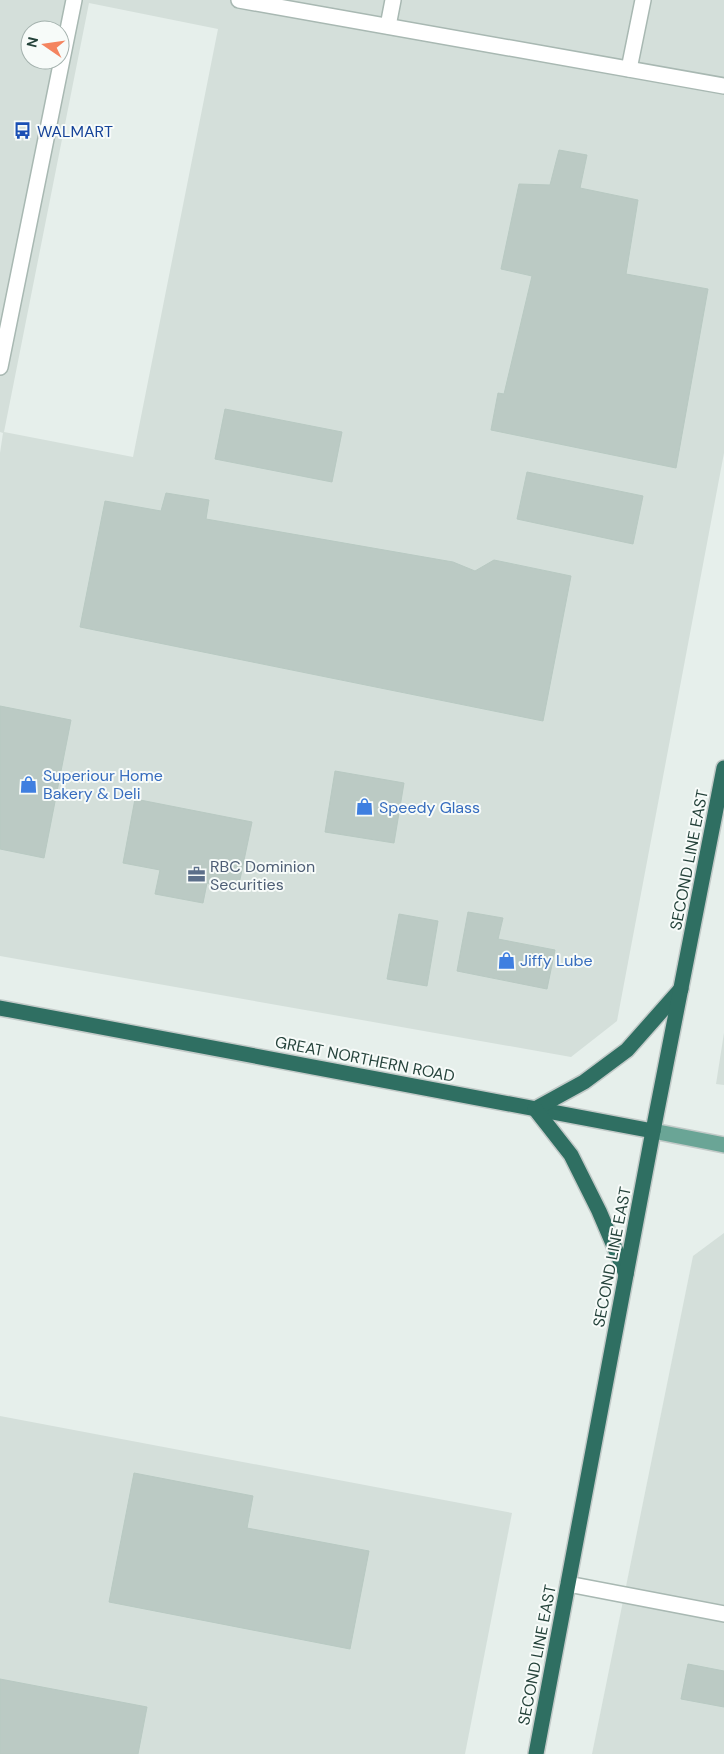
<svg xmlns="http://www.w3.org/2000/svg" width="724" height="1754" font-family="'DM Sans',sans-serif">
<style>
.built{fill:#d4dfda;fill-rule:evenodd}
.building{fill:#bbcac4;stroke:#b8c9c2}
.lines{fill:none;stroke-linecap:round;stroke-linejoin:round}
.minor-casing{stroke:#a8b8b2;stroke-width:18}
.major-casing{stroke:#c2cac8;stroke-width:18}
.highway-casing{stroke:#c2cac8;stroke-width:18}
.minor{stroke:#fff;stroke-width:15}
.major{stroke:#6aa596;stroke-width:15}
.highway{stroke:#2f6f62;stroke-width:15}
.labels{text-anchor:middle;dominant-baseline:central;stroke-width:4;stroke-linejoin:round;paint-order:stroke}
.transit-label{font-size:16px;fill:#164399;stroke:#f7fbf9;text-anchor:start}
.shop-label{font-size:16px;fill:#366cbe;stroke:#f7fbf9;text-anchor:start}
.street-label{font-size:16px;fill:#24423a;stroke:#f7fbf9}
.service-label{font-size:16px;fill:#4e5e75;stroke:#f7fbf9;text-anchor:start}
</style>
<rect width="100%" height="100%" fill="#e6efeb"/>
<g class="built">
<path d="M0,0H724V453L617,1021L571,1057L0,956V453L3,433L0,432ZM89,3L218,29L133,457L4,432ZM30,30H60V60H30Z"/>
<path d="M724,1033V1085L716,1084Z"/>
<path d="M724,1233V1754H592L693,1256Z"/>
<path d="M0,1416L512,1513L465,1754H0Z"/>
</g>
<g class="building">
<path d="M559,150L587,155L580,188L638,200L626,274L708,289L676,468L491,430L498,393L504,394L532,276L501,269L519,184L550,185Z"/>
<path d="M225,409L342,432L332,482L215,459Z"/>
<path d="M527,472L643,496L633,544L517,519Z"/>
<path d="M166,493L209,500L206,519L453,562L475,571L494,560L571,576L543,721L80,627L105,501L161,511Z"/>
<path d="M0,706L71,720L44,858L0,849Z"/>
<path d="M335,771L404,783L394,843L325,832Z"/>
<path d="M135,799L252,822L238,889L207,883L203,903L155,894L160,870L123,863Z"/>
<path d="M468,912L503,918L498,939L555,950L547,989L457,971Z"/>
<path d="M399,914L438,921L427,986L387,979Z"/>
<path d="M134,1473L253,1496L247,1528L369,1551L350,1649L109,1602Z"/>
<path d="M688,1664L724,1671V1707L681,1699Z"/>
<path d="M0,1679L147,1707L138,1754H0Z"/>
</g>
<g class="lines">
<defs>
<g id="minor">
<path d="M239,0L724,86"/>
<path d="M388,26L393,0"/>
<path d="M629,69L643,0"/>
<path d="M0,367L74,0"/>
<path d="M568,1584L724,1614"/>
</g>
<path id="major" d="M653,1131L724,1145"/>
<g id="highway">
<path d="M0,1008L653,1131"/>
<path d="M535,1109L584,1082L627,1050L681,989"/>
<path d="M535,1109L571,1155L599,1211L626,1274"/>
<path d="M536,1754L653,1131L724,768"/>
</g>
</defs>
<use href="#minor" class="minor-casing"/>
<use href="#major" class="major-casing"/>
<use href="#highway" class="highway-casing"/>
<use href="#minor" class="minor"/>
<use href="#major" class="major"/>
<use href="#highway" class="highway"/>
</g>
<defs>
<symbol id="bus-bare" viewBox="-9 -9 18 18"><path d="M-5-6H5V4H4V6H2V4H-2V6H-4V4H-5ZM-3.5-4V0h7V-4ZM-3.5 1.2v1.5H-2V1.2ZM2 1.2v1.5H3.5V1.2Z" fill="#1a4fb4" stroke="#f7fbf9" stroke-width="2.5" paint-order="stroke"/></symbol>
<symbol id="shop-bare" viewBox="-9 -9 18 18"><path d="M-5-2.5h2.3a2.7 3.5 0 0 1 5.4 0H5L5.5 6h-11ZM-1.5-2.5h3a1.5 2.3 0 0 0-3 0Z" fill="#3f7fe0" stroke="#f7fbf9" stroke-width="2.5" paint-order="stroke"/></symbol>
<symbol id="office-bare" viewBox="-9 -9 18 18"><path d="M-6-3h4V-5.5h4V-3h4V5H-6ZM-1-4.5V-3h2v-1.5ZM-6 0V1H6V0Z" fill="#5c6f8a" stroke="#f7fbf9" stroke-width="2.5" paint-order="stroke"/></symbol>
</defs>
<g fill-rule="evenodd">
<use href="#bus-bare" x="10" y="118" width="25" height="25"/>
<use href="#shop-bare" x="16" y="772" width="25" height="25"/>
<use href="#shop-bare" x="352" y="794" width="25" height="25"/>
<use href="#office-bare" x="184" y="862" width="25" height="25"/>
<use href="#shop-bare" x="494" y="948" width="25" height="25"/>
</g>
<g class="labels">
<g class="transit-label">
<text x="37" y="131">WALMART</text>
</g>
<g class="shop-label">
<text x="43" y="775">Superiour Home<tspan x="43" dy="18">Bakery &amp; Deli</tspan></text>
<text x="379" y="807">Speedy Glass</text>
<text x="520" y="960">Jiffy Lube</text>
</g>
<g class="street-label">
<text transform="translate(689 860) rotate(-79)">SECOND LINE EAST</text>
<text transform="translate(365 1059) rotate(11)">GREAT NORTHERN ROAD</text>
<text transform="translate(612 1257) rotate(-79)">SECOND LINE EAST</text>
<text transform="translate(537 1655) rotate(-79)">SECOND LINE EAST</text>
</g>
<g class="service-label">
<text x="210" y="866">RBC Dominion<tspan x="210" dy="18">Securities</tspan></text>
</g>
</g>
<g transform="translate(45 45) rotate(283)"><circle r="24" fill="#f7fbf9" stroke="#a3b1ad"/>
<path d="M0-4L9 19L0 12L-9 19Z" fill="#f4845f"/>
<text y="-8" font-size="14" font-weight="bold" text-anchor="middle" fill="#24423a">N</text>
</g>
</svg>
